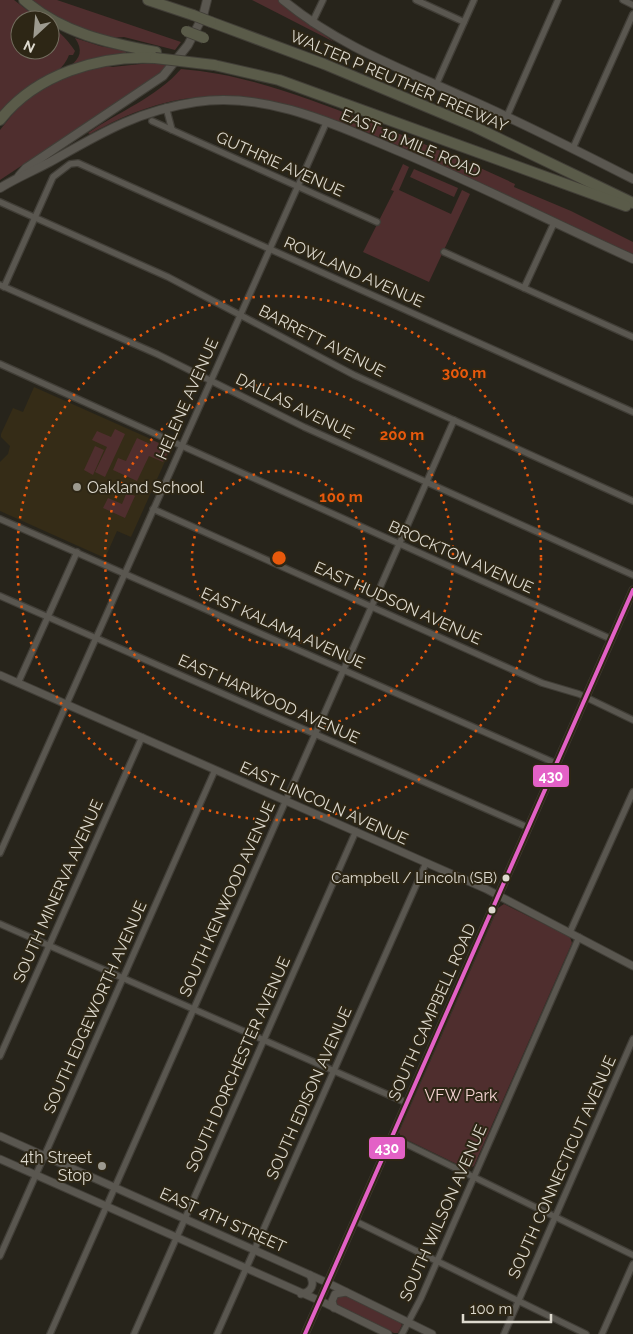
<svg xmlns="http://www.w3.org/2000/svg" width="633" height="1334" font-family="Raleway,sans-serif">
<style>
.built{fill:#352c17}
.green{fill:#4f2e2e}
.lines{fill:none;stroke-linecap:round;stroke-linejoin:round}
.minor-casing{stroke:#413e37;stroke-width:8}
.tertiary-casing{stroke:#413e37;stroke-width:9}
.secondary-casing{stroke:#413e37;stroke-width:10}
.motorway-casing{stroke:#413e37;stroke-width:12}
.minor{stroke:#5a5750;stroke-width:5.5}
.tertiary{stroke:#5a5750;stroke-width:7}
.secondary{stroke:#5a5750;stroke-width:8}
.motorway{stroke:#5a5b49;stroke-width:10}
.motorway-bridge-casing{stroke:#413e37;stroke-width:12;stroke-linecap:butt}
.motorway-bridge{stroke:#5a5b49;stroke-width:10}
.bus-1-casing{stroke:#2d2615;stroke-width:8}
.bus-1{stroke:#e361c6;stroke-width:4}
.ring{fill:none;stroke:#e8590c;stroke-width:2.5;stroke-dasharray:2.5 5}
.poi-dot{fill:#9d9a8f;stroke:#2d2615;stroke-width:2}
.bus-dot{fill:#ddd9ce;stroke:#2d2615;stroke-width:2}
.labels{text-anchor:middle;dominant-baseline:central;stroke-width:4;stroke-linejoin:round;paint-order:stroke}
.bus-label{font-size:15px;fill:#ddd9ce;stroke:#2d2615;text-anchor:end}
.street-label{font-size:16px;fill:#ddd9ce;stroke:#2d2615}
.poi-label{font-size:16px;fill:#ddd9ce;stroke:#2d2615;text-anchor:start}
.park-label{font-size:16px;fill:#f8d6d5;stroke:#2d2615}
.centre{fill:#e8590c;stroke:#2d2615;stroke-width:2.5}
.ring-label{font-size:15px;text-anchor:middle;font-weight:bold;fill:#e8590c;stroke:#2d2615;stroke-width:4;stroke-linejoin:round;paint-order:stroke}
.line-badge{stroke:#2d2615;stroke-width:2}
.badge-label{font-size:14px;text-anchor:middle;font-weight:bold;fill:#fff}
</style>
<rect width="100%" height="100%" fill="#27241b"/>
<path class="built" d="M34,387L171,448L131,537L117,531L105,558L0,511V462L8,454L10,446L1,437V434L13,408L23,412Z"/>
<g class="green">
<path d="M0,0H14L40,20H20V50H50V26C61,32 69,42 75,51L73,55H69C60,79 20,95 0,112Z"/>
<path d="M31,0H57L181,42L175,50L124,37L109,38L73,26L53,15Z"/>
<path d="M252,0H278L334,42Z"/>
<path d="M75,38L100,46L126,51V54L69,67C81,58 83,50 75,38Z"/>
<path d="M150,63L168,65L155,77L0,180V130C8,120 16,109 26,101C42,88 93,60 112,67Z"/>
<path d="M181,69C245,74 304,97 364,120C415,140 465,160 515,184L514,187L571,211L633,242V254C574,228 516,200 458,173C380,137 299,97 211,97C168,97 128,113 90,134L88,133C118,112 157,97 181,69Z"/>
<path d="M403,164L409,167L399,190L451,214L462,190L470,194L429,282L363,252L394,191L391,190Z"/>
<path d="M414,169L458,188L454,197L410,177Z"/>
<path d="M115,429L125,434L105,477L95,472L107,447L92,440L97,431L111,437Z"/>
<path d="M137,438L150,444L152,440L168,447L169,450L163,462L149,456L137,481L113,470L118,458L126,461Z"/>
<path d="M95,446L104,450L93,475L84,470Z"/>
<path d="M127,492L135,496L125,518L103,508L108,498L122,504Z"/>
<path d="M504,904L570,937L572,943L474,1166L467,1169L401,1137L399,1132L498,908Z"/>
<path d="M342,1294L400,1322L402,1325L398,1333H394L337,1306L335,1299Z"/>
</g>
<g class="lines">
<defs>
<g id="minor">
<path d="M416,0L464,22"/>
<path d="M623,0L633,5"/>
<path d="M312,23L323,0"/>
<path d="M436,85L474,0"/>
<path d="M166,107L172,130"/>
<path d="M507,116L558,0"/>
<path d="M152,121L377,222"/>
<path d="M573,148L633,14"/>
<path d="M0,202L168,277L354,375L633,501"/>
<path d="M444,252L633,337"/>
<path d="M0,285L157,354L304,427L633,575"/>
<path d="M4,287L53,177L70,164L78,163L633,412"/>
<path d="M524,288L554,223"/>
<path d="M0,364L611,639"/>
<path d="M153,509L542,683L579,694L633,720"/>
<path d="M0,519L555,763"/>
<path d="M0,596L527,827"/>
<path d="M18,683L77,552"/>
<path d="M0,853L327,121"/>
<path d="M0,924L407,1103"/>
<path d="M570,932L633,792"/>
<path d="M0,1056L142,737"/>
<path d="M392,1137L633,1255"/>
<path d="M355,1221L586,1334"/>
<path d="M0,1256L215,770"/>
<path d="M50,1334L454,420"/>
<path d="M134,1334L356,831"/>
<path d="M217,1334L426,863"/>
<path d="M402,1334L421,1298L579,937"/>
<path d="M504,1334L633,1039"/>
<path d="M602,1334L633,1264"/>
</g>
<g id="tertiary">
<path d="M0,675L486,889L633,966"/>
<path d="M0,1136L328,1283L432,1334"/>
<path d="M0,1159L327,1304L388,1334"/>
<path d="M301,1294C312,1292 315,1284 310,1275"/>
<path d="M334,1308L332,1301L335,1294L346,1292"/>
<path d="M305,1334L633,590"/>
</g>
<g id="secondary">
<path d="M283,0C337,45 402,69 466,98C523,123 578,151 633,179"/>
<path d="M19,176L26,168L163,76L188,45L203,16L207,0"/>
<path d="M0,188C16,178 33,171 50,162C101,133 137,111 196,102C268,91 338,126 403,153C481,186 556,224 633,259"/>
</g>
<g id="motorway">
<path d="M24,0C62,33 108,43 156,52"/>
<path d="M148,0L193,15"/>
<path d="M211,22L324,64L475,127L633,203"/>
<path d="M214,65L279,80L626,206"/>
<path d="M0,120C36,74 99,55 155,58"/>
</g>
</defs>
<use href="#minor" class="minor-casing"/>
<use href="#tertiary" class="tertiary-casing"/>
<use href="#secondary" class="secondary-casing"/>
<use href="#motorway" class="motorway-casing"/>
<use href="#minor" class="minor"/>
<use href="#tertiary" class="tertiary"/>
<use href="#secondary" class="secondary"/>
<use href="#motorway" class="motorway"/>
<defs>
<g id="motorway-bridge">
<path d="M193,15L211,22"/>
<path d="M186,31L204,38"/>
<path d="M155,58L214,65"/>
</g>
</defs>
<use href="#motorway-bridge" class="motorway-bridge-casing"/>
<use href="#motorway-bridge" class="motorway-bridge"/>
<defs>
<path id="bus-1" d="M305,1334L633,590"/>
</defs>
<use href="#bus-1" class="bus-1-casing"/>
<use href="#bus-1" class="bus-1"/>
</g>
<g class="ring">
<circle cx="279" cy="558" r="87"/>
<circle cx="279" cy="558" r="174"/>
<circle cx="279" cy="558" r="262"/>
</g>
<g class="poi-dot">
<circle cx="77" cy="487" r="5"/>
<circle cx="102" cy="1166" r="5"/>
</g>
<g class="bus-dot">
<circle cx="506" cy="878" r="4.5"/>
<circle cx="492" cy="910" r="4.5"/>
</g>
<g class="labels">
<g class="bus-label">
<text x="497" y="878">Campbell / Lincoln (SB)</text>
</g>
<g class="street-label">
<text transform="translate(399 81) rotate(23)">WALTER P REUTHER FREEWAY</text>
<text transform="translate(411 143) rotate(23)">EAST 10 MILE ROAD</text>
<text transform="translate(280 164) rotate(24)">GUTHRIE AVENUE</text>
<text transform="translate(354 272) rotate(24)">ROWLAND AVENUE</text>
<text transform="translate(322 341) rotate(27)">BARRETT AVENUE</text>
<text transform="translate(187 399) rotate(-66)">HELENE AVENUE</text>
<text transform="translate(295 406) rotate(26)">DALLAS AVENUE</text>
<text transform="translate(461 557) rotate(24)">BROCKTON AVENUE</text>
<text transform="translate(398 603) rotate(24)">EAST HUDSON AVENUE</text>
<text transform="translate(283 628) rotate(24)">EAST KALAMA AVENUE</text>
<text transform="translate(269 699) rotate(24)">EAST HARWOOD AVENUE</text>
<text transform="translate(324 803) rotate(24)">EAST LINCOLN AVENUE</text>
<text transform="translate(58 891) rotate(-66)">SOUTH MINERVA AVENUE</text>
<text transform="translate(227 899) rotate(-66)">SOUTH KENWOOD AVENUE</text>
<text transform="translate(95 1007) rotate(-66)">SOUTH EDGEWORTH AVENUE</text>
<text transform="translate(432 1012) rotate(-66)">SOUTH CAMPBELL ROAD</text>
<text transform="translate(238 1064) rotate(-66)">SOUTH DORCHESTER AVENUE</text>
<text transform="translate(309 1093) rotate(-66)">SOUTH EDISON AVENUE</text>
<text transform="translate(562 1167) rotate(-66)">SOUTH CONNECTICUT AVENUE</text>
<text transform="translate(443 1213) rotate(-66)">SOUTH WILSON AVENUE</text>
<text transform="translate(223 1220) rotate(24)">EAST 4TH STREET</text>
</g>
<g class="poi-label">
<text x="87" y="487">Oakland School</text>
<text x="92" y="1157" text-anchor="end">4th Street<tspan x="92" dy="18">Stop</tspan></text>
</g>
<g class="park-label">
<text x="461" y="1095">VFW Park</text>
</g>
</g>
<circle cx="279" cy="558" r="8" class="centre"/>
<g class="ring-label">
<text x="464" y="378">300 m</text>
<text x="402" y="440">200 m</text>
<text x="341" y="502">100 m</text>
</g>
<g class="line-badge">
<rect x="532" y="764" width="38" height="24" rx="5" fill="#e361c6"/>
<rect x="368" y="1136" width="38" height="24" rx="5" fill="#e361c6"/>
</g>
<g class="badge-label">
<text x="551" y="781">430</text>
<text x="387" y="1153">430</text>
</g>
<g transform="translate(35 35) rotate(206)"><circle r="24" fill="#2d2615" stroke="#736e5f"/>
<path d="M0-4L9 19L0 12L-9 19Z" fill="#9d9a8f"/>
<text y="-8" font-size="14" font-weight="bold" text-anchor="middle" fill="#ddd9ce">N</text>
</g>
<path d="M463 1314v8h88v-8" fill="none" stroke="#ddd9ce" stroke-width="2.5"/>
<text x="470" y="1314" font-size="15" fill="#ddd9ce" stroke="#2d2615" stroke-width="4" paint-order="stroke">100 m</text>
</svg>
